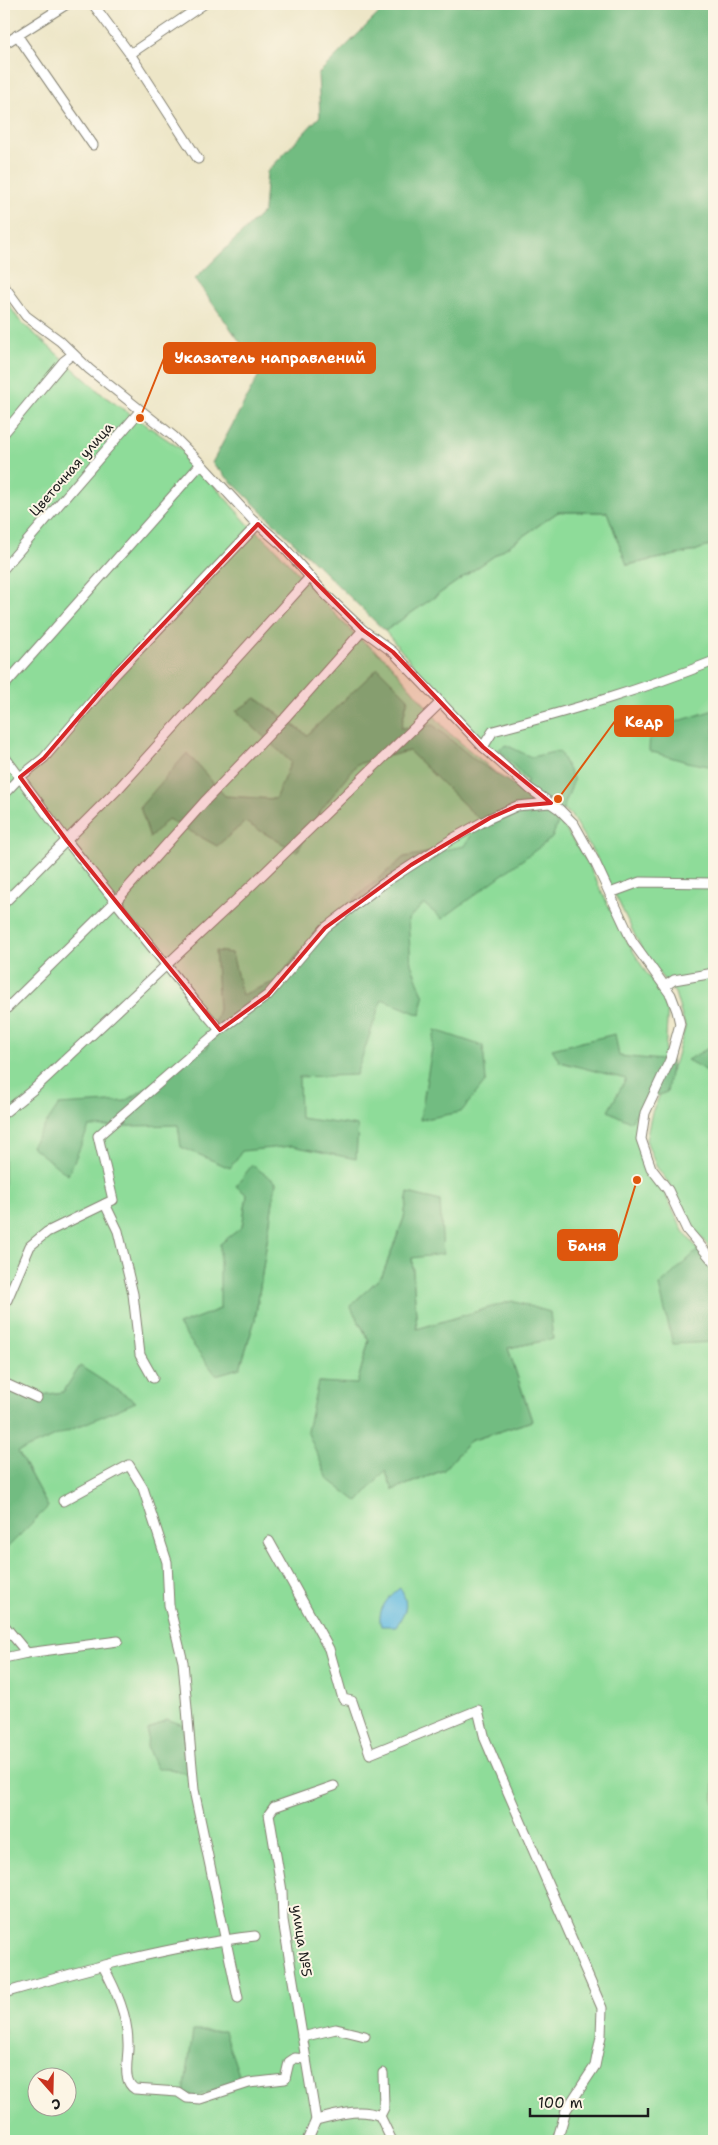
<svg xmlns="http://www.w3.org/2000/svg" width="718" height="2145" font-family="'Shantell Sans',sans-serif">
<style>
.green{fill:#8edc99;stroke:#557c5a;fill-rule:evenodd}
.forest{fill:#72bc81;stroke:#476c4e}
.water{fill:#64bbe1;stroke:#406c7e}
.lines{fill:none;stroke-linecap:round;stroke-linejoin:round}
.street-casing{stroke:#848172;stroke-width:11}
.street{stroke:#fff;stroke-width:9}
.marked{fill:#d62828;fill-opacity:0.2;stroke:#d62828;stroke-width:4;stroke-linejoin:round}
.labels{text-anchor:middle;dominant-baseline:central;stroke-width:4;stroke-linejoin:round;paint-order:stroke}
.street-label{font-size:14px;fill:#1c1c1c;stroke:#fcf5e5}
.leader{fill:none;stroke:#de560d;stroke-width:2}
.callout-dot{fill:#de560d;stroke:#fcf5e5;stroke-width:2}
.callout{fill:#de560d;stroke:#de560d;stroke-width:2}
.callout-label{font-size:15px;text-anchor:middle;font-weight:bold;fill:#fff}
</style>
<rect width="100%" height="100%" fill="#fcf5e5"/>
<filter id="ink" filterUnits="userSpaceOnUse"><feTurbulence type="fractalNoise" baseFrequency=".02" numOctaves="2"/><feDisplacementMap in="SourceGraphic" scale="10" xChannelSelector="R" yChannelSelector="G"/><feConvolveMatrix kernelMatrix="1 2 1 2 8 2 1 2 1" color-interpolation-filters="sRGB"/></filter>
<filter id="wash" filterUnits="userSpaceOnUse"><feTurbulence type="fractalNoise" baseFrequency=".0096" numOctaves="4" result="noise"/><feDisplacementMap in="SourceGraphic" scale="20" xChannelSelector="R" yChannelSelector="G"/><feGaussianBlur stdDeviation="1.12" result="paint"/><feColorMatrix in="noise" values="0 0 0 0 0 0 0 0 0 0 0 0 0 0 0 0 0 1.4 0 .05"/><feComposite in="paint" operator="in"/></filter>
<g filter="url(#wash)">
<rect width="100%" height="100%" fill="#ede6c7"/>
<g class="green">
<path d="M4,297L19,320L104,396L184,451L247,523L276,549L320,598L356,636L386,659L448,732L524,797L560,821L588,863L616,922L645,971L668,1003L665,1056L640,1111L636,1137L647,1169L664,1192L683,1231L714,1269V2141H4V1551L48,1507L18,1452L63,1392L28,1397L4,1387ZM276,1182L255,1320L240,1368L178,1326L220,1309L242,1227L247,1195ZM408,1193L440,1201L412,1258L417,1329L512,1302L553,1339L508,1348L532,1421L470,1441L444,1470L393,1490L385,1470L318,1382L357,1385L369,1340L350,1306L382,1276L404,1218ZM183,1725L188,1773V1774L167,1768ZM38,2078H68V2108H38Z"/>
<path d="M558,512H607L628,565L695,551L714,543V1253L693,1228L673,1189L656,1166L646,1140L652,1112L675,1062L685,1027L675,993L646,958L598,860L570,814L533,788L461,722L385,631Z"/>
</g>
<g class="forest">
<path d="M388,4H714V543L695,551L627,565L607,512H558L385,631L212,463L261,371L195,279L264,211L267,172L320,116L318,74Z"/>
<path d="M378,668L408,698L401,728L433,725L475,760L520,789L528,781L499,749L506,745L531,757L559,751L574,780L552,838L442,919L424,904L408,919L411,964L424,997L420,1015L382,999L356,1075L299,1077L300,1118L358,1126L356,1159L292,1146L242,1151L230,1168L181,1147L178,1125L89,1127L68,1175L31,1146L59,1105L126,1101L207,1048L219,1009L215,951L232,953L242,995L276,981L318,930L404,857L465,846L480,820L409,751L357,764L322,809L297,852L245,822L217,846L168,819L150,838L140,807L187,753L225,796L275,799L291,762L236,711L256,698L307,735Z"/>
<path d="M714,710V767L687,762L649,751L650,730Z"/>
<path d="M435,1030L483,1046L486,1081L461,1112L420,1120Z"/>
<path d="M615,1034L619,1056L672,1061L667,1092L648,1099L630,1122L608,1111L626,1079L560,1062L552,1049Z"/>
<path d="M714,1045V1075L687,1060Z"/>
<path d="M252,1165L276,1182L255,1320L240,1368L216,1375L178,1325L220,1309V1244L242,1227L247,1195L236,1186Z"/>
<path d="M408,1193L440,1201L443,1254L412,1258L417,1329L512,1301L550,1312L553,1339L508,1348L532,1421L470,1441L444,1470L393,1490L385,1471L358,1502L328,1479L307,1431L318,1382L357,1384L369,1340L350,1306L382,1276L404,1218Z"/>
<path d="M698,1250L714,1269V1342L673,1344L659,1286Z"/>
<path d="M80,1366L136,1402L18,1452L48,1507L4,1551V1387L28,1397L63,1392Z"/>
<path d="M167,1719L183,1725L188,1774L167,1768H156L147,1747L148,1730Z"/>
<path d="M193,2031H224L241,2081L194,2097L184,2093Z"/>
</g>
<path class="water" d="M400,1588C409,1603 407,1612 396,1626H381C376,1610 389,1596 400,1588Z"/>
</g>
<g filter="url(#ink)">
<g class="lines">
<defs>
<g id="street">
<path d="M93,4L130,54L198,159"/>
<path d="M17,35L93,145"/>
<path d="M4,44L67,4"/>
<path d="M130,54L204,4"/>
<path d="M4,286L26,316L60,341L89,369L173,436L201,464L251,518L282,545L325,594L363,630L393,652L483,747L530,789L559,809L574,824L594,860L632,941L671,995L677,1011L680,1024L670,1060L645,1113L641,1139L651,1168L668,1190L687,1230L714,1262"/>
<path d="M4,433L64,361L73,354"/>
<path d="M4,568L140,411"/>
<path d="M4,686L201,464"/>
<path d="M483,747L493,731C568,711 642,690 714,661"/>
<path d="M4,756L67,841L195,1001L220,1030"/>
<path d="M4,794L20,777L44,758L114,676L258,524"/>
<path d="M610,893L640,882L714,883"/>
<path d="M4,903L119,788L310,577"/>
<path d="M665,986L674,980L714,973"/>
<path d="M4,1011L116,901L206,800L285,718L363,630"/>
<path d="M4,1113L34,1089L254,883L441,702"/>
<path d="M105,1204L118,1231L133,1294L140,1355L153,1378"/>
<path d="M4,1302L7,1300L30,1246L47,1232L113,1200L98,1136L220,1030L268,995L325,928L384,883L452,839L490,818L517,806L550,803"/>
<path d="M4,1383L37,1398"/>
<path d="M63,1501L129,1465L143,1488L167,1562L169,1605L183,1662L194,1790L238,1998"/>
<path d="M269,1541L329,1649L343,1699L352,1701L370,1754L478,1710L485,1739L494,1760L602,2008L601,2036L595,2066L566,2110L557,2141"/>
<path d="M4,1625L27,1653"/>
<path d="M4,1658L27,1653L118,1641"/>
<path d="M103,1966C116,1990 128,2016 128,2044C129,2057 121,2081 135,2089L178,2092L187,2098L200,2099L249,2083L285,2079L289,2062L295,2058L306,2059"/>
<path d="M4,1993C86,1969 170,1946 255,1936"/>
<path d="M302,2037L336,2029L365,2036"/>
<path d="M380,2116L384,2108L383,2073"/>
<path d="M316,2120C337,2115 360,2107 380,2116L392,2141"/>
<path d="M307,2141L316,2120L283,1920L282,1891L269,1814L274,1807L334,1786"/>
</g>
</defs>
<use href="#street" class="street-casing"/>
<use href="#street" class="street"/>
</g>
</g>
<path class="marked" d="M258,524L363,630L393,652L483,747L551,803L517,806L490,818L411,865L325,928L268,995L220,1030L67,841L20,777L44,758L114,676Z"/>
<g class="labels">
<g class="street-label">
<text transform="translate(71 469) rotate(-49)">Цветочная улица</text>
<text transform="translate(302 1941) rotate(82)">улица №5</text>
</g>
</g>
<path class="leader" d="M140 418L164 358M558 799L615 721M637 1180L617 1245"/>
<g class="callout-dot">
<circle cx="140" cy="418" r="5"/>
<circle cx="558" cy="799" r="5"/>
<circle cx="637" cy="1180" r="5"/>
</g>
<g class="callout">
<rect x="164" y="343" width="211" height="30" rx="5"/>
<rect x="615" y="706" width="58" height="30" rx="5"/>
<rect x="558" y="1230" width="59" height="30" rx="5"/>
</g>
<g class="callout-label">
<text x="270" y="363">Указатель направлений</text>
<text x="644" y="727">Кедр</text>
<text x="587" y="1251">Баня</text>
</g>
<rect width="718" height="2145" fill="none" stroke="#fcf5e5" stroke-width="20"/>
<g transform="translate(52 2092) rotate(160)"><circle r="24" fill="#fcf5e5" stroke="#a29e95"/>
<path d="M0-4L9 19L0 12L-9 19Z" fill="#c8321e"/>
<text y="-8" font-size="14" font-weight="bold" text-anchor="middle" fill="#1c1c1c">С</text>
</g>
<path d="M530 2108v8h118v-8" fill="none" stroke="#1c1c1c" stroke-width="2.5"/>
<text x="538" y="2108" font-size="15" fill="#1c1c1c" stroke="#fcf5e5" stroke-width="4" paint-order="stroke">100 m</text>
</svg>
